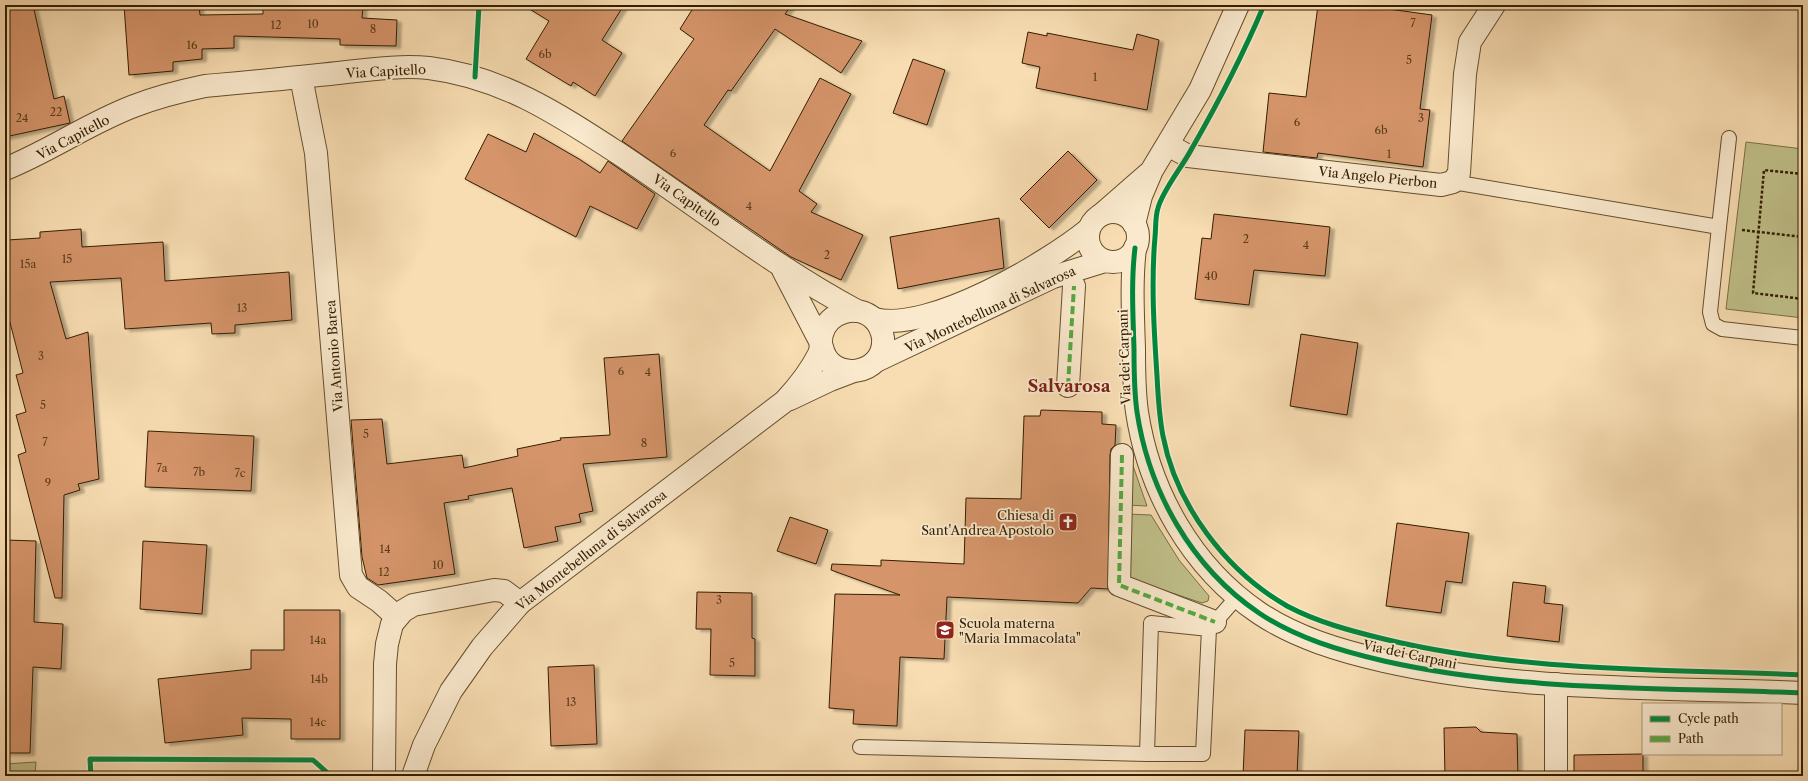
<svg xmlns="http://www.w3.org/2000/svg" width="1808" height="781" font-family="'Libre Caslon Text',serif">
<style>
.green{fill:#c0c08a;stroke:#7a6f45}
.building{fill:#d5946b;stroke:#331e00;filter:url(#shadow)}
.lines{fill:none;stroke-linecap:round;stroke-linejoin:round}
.service-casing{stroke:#644e2c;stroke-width:16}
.pedestrian-casing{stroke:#644e2c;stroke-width:24}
.minor-casing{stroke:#644e2c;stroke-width:24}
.tertiary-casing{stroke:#644e2c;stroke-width:24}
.path{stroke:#331e00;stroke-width:2.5;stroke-dasharray:3 2;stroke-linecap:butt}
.service{stroke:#fae9cd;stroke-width:14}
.pedestrian{stroke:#fae9cd;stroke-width:22}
.minor{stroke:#fae9cd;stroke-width:22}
.tertiary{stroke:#fae9cd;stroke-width:22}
.quiet{stroke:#54aa40;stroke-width:4;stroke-dasharray:8 4;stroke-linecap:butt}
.cycleway-casing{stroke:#fae9cd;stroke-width:8}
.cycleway{stroke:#00873e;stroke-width:5}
.labels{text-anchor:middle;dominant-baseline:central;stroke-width:3.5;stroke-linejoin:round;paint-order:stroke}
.number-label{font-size:11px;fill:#5c3c1b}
.street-label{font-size:13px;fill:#331e00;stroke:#fae9cd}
.poi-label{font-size:13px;fill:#331e00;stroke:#fae9cd;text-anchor:end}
.district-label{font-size:17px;font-weight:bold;fill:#7a1f14;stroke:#fae9cd}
</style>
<defs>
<filter id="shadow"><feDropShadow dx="4.5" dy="2.5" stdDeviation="1" flood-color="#0004"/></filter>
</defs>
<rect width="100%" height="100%" fill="#f8ddb2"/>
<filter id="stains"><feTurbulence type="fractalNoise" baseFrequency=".005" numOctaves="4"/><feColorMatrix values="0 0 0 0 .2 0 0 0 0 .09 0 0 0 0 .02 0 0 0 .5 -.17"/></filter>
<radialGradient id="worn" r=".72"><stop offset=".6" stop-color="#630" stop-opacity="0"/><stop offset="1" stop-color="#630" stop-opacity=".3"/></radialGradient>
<g class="green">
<path d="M1746,142L1803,149V318L1726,309Z"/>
<path d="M1131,460L1147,506L1127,505Z"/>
<path d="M1126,514L1151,515L1179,560L1209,596L1208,601L1202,603L1124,577Z"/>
<path d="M36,762L35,776H5V764Z"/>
</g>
<g class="building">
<path d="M5,5H33L54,99L64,96L70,123L5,137Z"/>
<path d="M124,5H199L200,15L263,14V5H363L362,18L397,20L396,46L340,45V39L234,36V48L202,49V59L173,62V71L129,75Z"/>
<path d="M523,5H624L602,40L622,53L595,96L573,82L571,86L526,59L549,21Z"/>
<path d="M695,5H792L785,14L862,41L841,73L775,29L731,91L728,90L704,125L770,171L820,78L851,94L799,191L817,204L811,212L863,235L841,280L791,257L622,141L694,39L680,29Z"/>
<path d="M1318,5H1360L1432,15L1420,109L1430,110L1423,167L1318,153L1317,158L1263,152L1269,93L1306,97Z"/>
<path d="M1028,32L1047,36V33L1133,50L1137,34L1159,40L1147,110L1036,88L1040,67L1022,63Z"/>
<path d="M913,59L945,70L927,125L893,113Z"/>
<path d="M534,133L579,159L600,173L608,161L655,194L637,229L590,206L576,237L465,179L488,134L526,152Z"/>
<path d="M1068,151L1097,180L1049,228L1020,199Z"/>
<path d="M1214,214L1330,227L1325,276L1254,270L1249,305L1195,299L1202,238L1211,239Z"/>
<path d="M999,218L1004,268L898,289L890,237Z"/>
<path d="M81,229L82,247L163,242L165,281L289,272L292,320L235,325V333L212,334L211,323L125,329L121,278L50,282L66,339L88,332L99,479L78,484L80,490L64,495L62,598H55L18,455L26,452L16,415L26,412L16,375L23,373L5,303V246H7V240L40,238V232Z"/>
<path d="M1301,334L1358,343L1347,415L1290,406Z"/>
<path d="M659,354L667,457L583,464L593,511L579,514L581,522L555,527L558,541L524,548L512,488L468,496L469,499L444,503L455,574L378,585L367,578L362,557L351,420L382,419L387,464L462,455L464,468L518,456L517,449L561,440L560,438L610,435L604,358Z"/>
<path d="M1041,410L1102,412V424L1116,425L1115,445L1111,449L1110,455L1108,589L1091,588L1078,603L947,597L944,659L900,657L897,726L853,724L854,710L829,708L835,594L900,595L831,570L832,564L881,566V560L964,564L966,498L1021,499L1024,416H1040Z"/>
<path d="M148,431L254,436L251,491L145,487Z"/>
<path d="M790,517L828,530L816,564L777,551Z"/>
<path d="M1397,523L1469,533L1462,583L1446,581L1441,613L1386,606Z"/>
<path d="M5,540L36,541L34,622L63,624L61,669L33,667L30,753H5Z"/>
<path d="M143,541L207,545L202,614L140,609Z"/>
<path d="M1513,582L1546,586L1544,603L1563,605L1559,642L1507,636Z"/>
<path d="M697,592L752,593V638L755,639V676L710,675L711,629H696Z"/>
<path d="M284,610H340V739H291V719L242,718L243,735L165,743L158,679L251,669V650H284Z"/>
<path d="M594,665L597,744L551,746L548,667Z"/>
<path d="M1476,727L1481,732L1517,734L1518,776H1445L1444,728Z"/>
<path d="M1245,730L1299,731L1297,776H1243Z"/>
<path d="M1643,754V776H1574V755Z"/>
</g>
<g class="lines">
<defs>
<g id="service">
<path d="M1453,182L1719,227L1710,312L1713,324L1722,329L1803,338"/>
<path d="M1719,227L1729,138"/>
<path d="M1209,629L1151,623L1147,754H1203L1209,629L1237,597"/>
<path d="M860,747L1147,754"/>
</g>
<g id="pedestrian">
<path d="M1068,386L1074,286"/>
<path d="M1122,455L1119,585L1215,622"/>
</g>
<g id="minor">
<path d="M301,77L316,153L351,575L358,587L379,601L397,617"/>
<path d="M1168,145L1188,156L1441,185L1453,182L1459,173L1465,74L1470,42L1494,5"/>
<path d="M5,169C50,151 89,123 134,106C157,97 181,91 205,86C249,82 294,78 338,73C367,70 399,65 429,68C502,77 558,114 618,153C698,206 773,266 857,311"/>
<path d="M783,270L821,343"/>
<path d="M384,776L385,664L387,644L392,624L403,611L413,605L494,590L504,591L520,603"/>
<path d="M1556,776V684"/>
</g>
<g id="tertiary">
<circle cx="1113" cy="237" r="25"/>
<path d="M1101,215L1148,174"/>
<path d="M1134,224L1141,196L1152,170L1200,90L1238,5"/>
<path d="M1135,248C1131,281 1133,315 1134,349C1134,370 1134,391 1137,412C1149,491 1191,567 1259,613C1296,638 1341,651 1384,661C1521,692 1664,687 1803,693"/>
<path d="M874,319C929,333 1046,264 1089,229"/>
<path d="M876,361L1053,277L1105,261"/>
<path d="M790,399L830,380L851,372"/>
<path d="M413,776L424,745L451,691L482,647L520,603L785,401C798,387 810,372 819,354C822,347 820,341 822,334C828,312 857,303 874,319C879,324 882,331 883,338C886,376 830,384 822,347"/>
</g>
</defs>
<use href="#service" class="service-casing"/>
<use href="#pedestrian" class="pedestrian-casing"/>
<use href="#minor" class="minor-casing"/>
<use href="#tertiary" class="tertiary-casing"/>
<g class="path">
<path d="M1803,174L1764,170L1753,293L1803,299"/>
<path d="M1742,230L1803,237"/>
<path d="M1028,383L1042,384"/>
<path d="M1095,388L1108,389"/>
</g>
<use href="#service" class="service"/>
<use href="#pedestrian" class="pedestrian"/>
<use href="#minor" class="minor"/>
<use href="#tertiary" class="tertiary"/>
<g class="quiet">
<path d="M1068,386L1074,286"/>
<path d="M1122,455L1119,585L1215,622"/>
</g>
<defs>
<g id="cycleway">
<path d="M1264,5C1243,55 1218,103 1191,150C1182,167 1163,190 1158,208C1155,217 1156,228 1155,237C1151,283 1154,330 1157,376C1158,395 1159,416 1163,436C1176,505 1226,571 1287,606C1317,622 1351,631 1384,639C1520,672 1663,669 1803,675"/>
<path d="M475,77L479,5"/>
<path d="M1135,248C1131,281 1133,315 1134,349C1134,370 1134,391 1137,412C1149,491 1191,567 1259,613C1296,638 1341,651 1384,661C1521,692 1664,687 1803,693"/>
<path d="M91,776L90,759L313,760L331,776"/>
</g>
</defs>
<use href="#cycleway" class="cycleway-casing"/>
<use href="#cycleway" class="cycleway"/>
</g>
<defs>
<symbol id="church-square" viewBox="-11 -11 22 22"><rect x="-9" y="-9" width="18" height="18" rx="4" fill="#8f2418" stroke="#fae9cd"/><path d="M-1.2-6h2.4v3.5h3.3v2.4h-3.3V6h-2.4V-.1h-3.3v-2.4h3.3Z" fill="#fff"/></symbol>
<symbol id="school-square" viewBox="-11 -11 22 22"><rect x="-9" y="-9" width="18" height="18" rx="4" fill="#8f2418" stroke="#fae9cd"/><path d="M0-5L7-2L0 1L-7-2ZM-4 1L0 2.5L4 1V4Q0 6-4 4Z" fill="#fff"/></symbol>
</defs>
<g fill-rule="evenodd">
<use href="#church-square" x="1057" y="511" width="22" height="22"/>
<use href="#school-square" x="934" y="619" width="22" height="22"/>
</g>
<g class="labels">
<g class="number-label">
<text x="1413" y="23">7</text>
<text x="313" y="24">10</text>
<text x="276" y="25">12</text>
<text x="373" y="29">8</text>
<text x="192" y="45">16</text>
<text x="545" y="54">6b</text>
<text x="1409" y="60">5</text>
<text x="1095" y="77">1</text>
<text x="56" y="112">22</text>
<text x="22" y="118">24</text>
<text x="1421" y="118">3</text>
<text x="1297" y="122">6</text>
<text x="1381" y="130">6b</text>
<text x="673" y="153">6</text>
<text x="1389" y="154">1</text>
<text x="749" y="206">4</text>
<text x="1246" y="239">2</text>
<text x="1306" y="245">4</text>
<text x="827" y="255">2</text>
<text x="67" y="259">15</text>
<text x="28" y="264">15a</text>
<text x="1211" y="276">40</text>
<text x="242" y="308">13</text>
<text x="41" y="356">3</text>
<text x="621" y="371">6</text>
<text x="648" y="372">4</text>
<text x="43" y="405">5</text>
<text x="366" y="434">5</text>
<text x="45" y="442">7</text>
<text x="644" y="443">8</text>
<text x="162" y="468">7a</text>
<text x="199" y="472">7b</text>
<text x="240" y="473">7c</text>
<text x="48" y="483">9</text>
<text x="385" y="549">14</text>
<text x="438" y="565">10</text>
<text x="384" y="572">12</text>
<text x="719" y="600">3</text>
<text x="318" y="640">14a</text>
<text x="732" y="663">5</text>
<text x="319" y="679">14b</text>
<text x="571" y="702">13</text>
<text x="318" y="722">14c</text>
</g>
<g class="street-label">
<text transform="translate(386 71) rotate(-3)">Via Capitello</text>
<text transform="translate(73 137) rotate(-28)">Via Capitello</text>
<text transform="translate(1378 177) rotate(6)">Via Angelo Pierbon</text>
<text transform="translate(687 200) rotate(35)">Via Capitello</text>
<text transform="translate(990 309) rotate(-25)">Via Montebelluna di Salvarosa</text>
<text transform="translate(334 356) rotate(-94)">Via Antonio Barea</text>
<text transform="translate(1124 357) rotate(-92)">Via dei Carpani</text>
<text transform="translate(591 550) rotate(-38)">Via Montebelluna di Salvarosa</text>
<text transform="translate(1410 654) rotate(12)">Via dei Carpani</text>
</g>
<g class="poi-label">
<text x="1054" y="515">Chiesa di<tspan x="1054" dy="15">Sant'Andrea Apostolo</tspan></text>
<text x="959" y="623" text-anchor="start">Scuola materna<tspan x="959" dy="15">"Maria Immacolata"</tspan></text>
</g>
<g class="district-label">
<text x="1069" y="386">Salvarosa</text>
</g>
</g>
<rect width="1808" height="781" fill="none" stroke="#f8ddb2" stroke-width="20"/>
<rect x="6" y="6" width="1796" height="769" fill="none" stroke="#331e00" stroke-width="2"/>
<rect x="10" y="10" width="1788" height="761" fill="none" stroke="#331e00"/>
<rect x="1642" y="703" width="140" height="52" fill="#fae9cd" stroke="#aa987b"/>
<rect x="1650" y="716" width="20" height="6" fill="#00873e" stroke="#aa987b"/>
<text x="1678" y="723" font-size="12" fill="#331e00">Cycle path</text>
<rect x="1650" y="736" width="20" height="6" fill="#54aa40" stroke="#aa987b"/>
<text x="1678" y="743" font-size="12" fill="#331e00">Path</text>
<rect width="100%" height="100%" filter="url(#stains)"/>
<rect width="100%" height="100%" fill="url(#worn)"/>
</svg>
